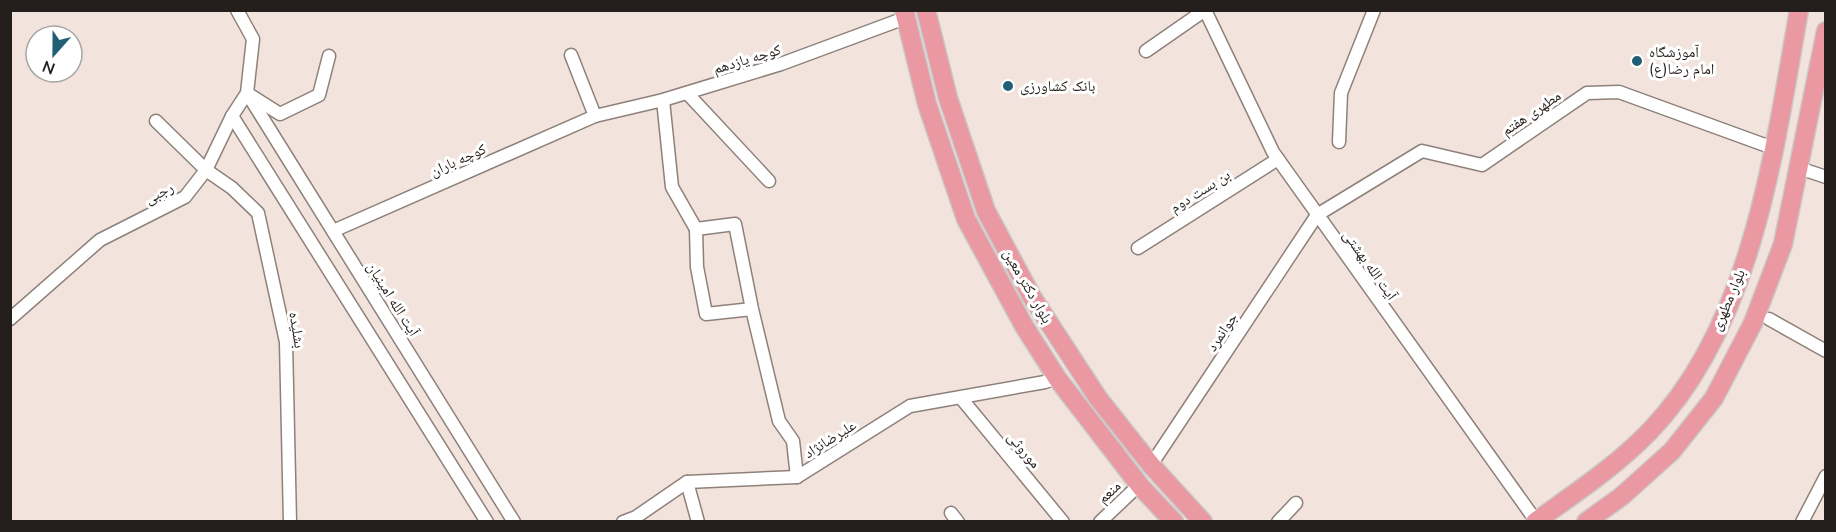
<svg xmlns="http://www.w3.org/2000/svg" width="1836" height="532" font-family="'Nunito Sans','Noto Naskh Arabic',sans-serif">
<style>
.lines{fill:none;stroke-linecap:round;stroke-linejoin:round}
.street-casing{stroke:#8d817a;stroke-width:15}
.primary-casing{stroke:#cac9c9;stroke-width:21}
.street{stroke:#fff;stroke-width:12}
.primary{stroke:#ea98a1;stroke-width:18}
.poi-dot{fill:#205f75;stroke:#fff;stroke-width:2}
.labels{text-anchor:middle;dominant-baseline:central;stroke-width:6;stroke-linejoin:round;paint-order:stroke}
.poi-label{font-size:15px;fill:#241f1c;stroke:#fff;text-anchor:start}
.street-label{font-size:15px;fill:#241f1c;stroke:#fff}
</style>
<rect width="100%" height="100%" fill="#f2e4dd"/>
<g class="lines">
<defs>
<g id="street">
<path d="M1146,51L1205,10L1273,152L1536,521"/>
<path d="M571,55L595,116"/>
<path d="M247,93L514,522"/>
<path d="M687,93L769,181"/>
<path d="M250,95L280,114L319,95L329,56"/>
<path d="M663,100L672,187L696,229"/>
<path d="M232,116L487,522"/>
<path d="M156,121L206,170L232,188L258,213L286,342L290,522"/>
<path d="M1339,142L1341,93L1374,10"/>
<path d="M1799,168L1826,177"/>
<path d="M333,231L595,116L663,100L781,64L905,18"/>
<path d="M1138,248L1278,159"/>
<path d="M752,309L706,314L697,267L696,229L735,224L752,309L779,421L793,441L797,477"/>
<path d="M10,319L100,240L185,197L206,170L232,116L247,93L253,39L237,10"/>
<path d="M1769,319L1826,351"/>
<path d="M961,398L1063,522"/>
<path d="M1151,465L1317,215L1422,151L1482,165L1587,93L1619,92L1773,148"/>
<path d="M687,482L698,522"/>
<path d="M951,513L958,522"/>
<path d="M623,522L636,517L687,482L797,477L910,406L1045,382L1057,378"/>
<path d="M1100,522L1139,485"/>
<path d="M1278,522L1296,503"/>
<path d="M1802,522L1826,476"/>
</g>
<g id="primary">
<path d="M904,10L927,104L966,219L1024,326L1057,378L1141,487L1174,522"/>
<path d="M926,10L948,98L986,211L1032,297L1098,398L1151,465L1203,522"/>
<path d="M1535,522C1575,493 1615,467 1649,432C1753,325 1774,151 1799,10"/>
<path d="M1586,522L1622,496L1672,451L1714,398L1753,323L1783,244L1826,31"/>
</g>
</defs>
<use href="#street" class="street-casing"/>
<use href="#primary" class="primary-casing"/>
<use href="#street" class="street"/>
<use href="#primary" class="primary"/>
</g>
<g class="poi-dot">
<circle cx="1637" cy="61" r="6"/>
<circle cx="1008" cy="86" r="6"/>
</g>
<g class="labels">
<g class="poi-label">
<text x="1649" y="52">آموزشگاه<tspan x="1649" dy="17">امام رضا(ع)</tspan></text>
<text x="1020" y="86">بانک کشاورزی</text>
</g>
<g class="street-label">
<text transform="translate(747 59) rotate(-17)">کوچه یازدهم</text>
<text transform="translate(1531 113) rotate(-34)">مطهری هفتم</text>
<text transform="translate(458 160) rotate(-24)">کوچه باران</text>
<text transform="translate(1200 191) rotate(-32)">بن بست دوم</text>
<text transform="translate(159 193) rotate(-27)">رجبی</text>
<text transform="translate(1370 265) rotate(55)">آیت الله بهشتی</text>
<text transform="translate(1028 286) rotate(60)">بلوار دکتر معین</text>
<text transform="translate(393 299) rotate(58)">آیت الله امینیان</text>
<text transform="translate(1728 300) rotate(-67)">بلوار مطهری</text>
<text transform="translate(297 330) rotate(81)">بشلیده</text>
<text transform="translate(1222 332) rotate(-56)">جوانمرد</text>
<text transform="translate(830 439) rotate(-32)">علیرضانژاد</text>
<text transform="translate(1024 450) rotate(50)">موروثی</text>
<text transform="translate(1109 492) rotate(-43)">منعم</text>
</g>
</g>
<rect width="1836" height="532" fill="none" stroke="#241f1c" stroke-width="24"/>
<g transform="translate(54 54) rotate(201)"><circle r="28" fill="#ffffff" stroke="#a7a5a4" stroke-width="1.5"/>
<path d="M0-4.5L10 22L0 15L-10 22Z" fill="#205f75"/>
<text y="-9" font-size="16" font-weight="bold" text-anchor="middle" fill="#241f1c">N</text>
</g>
</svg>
